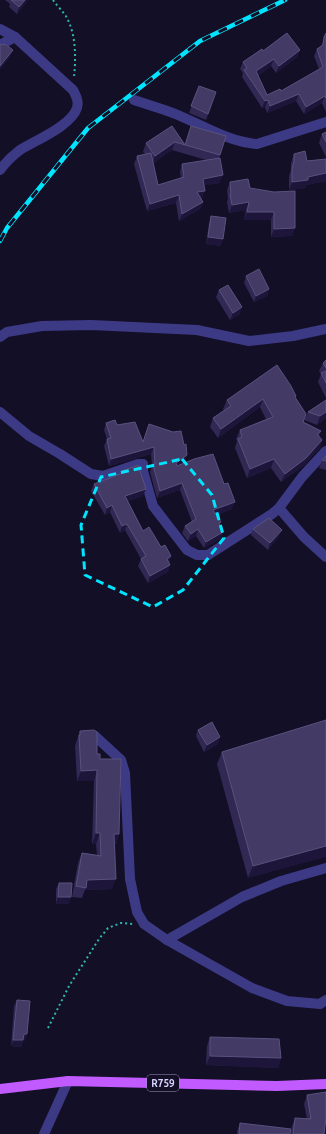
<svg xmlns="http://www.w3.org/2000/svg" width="326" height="1134" font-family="Ubuntu,sans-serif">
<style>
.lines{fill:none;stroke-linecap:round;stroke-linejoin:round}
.path{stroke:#2fb8b0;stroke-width:2;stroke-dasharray:2 3;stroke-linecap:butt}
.minor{stroke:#3d3a85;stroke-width:10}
.major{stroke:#c25bff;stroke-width:10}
.rail-casing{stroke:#00e5ff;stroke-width:4.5}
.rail{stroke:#130f26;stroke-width:3;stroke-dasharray:9;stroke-linecap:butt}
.wall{fill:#312854;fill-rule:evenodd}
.shaded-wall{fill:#1d163a}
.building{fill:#433a66;stroke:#5a527e}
.marked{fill:none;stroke:#00e5ff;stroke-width:3;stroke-dasharray:8 5;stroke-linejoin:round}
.labels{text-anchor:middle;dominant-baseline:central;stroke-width:3;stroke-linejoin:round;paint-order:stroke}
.shield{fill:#130f26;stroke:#9e99be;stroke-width:1}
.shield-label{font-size:10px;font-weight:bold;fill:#d9d4ff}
</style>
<rect width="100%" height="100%" fill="#130f26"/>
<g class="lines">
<g class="path">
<path d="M53,0C57,6 63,11 67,18C76,35 76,58 74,77"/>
<path d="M48,1028L69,986L99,939L108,928L121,923L133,924"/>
</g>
<g class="minor">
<path d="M0,29L15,37L73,90C76,96 79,101 77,108C71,126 36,140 20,150C12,156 6,162 0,170"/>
<path d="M0,45L15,37"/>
<path d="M134,100C148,105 164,109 178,115C204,126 229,142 257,144L326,122"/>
<path d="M0,337L7,332L42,326L91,325L197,330L249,341L293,336L326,329"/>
<path d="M0,412L29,436L60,454L91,474L103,476L138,464H143V471L153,506L187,550L197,555H208L272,514L279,508L302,477L326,451"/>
<path d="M279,508L304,537L326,557"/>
<path d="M95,736L121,760L125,773L130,879L137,912L144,924L167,940L252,988L287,1001L320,1004L326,1000"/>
<path d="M167,940L242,897L281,881L326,868"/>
<path d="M44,1134L68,1081"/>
</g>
<path class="major" d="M0,1089L68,1081L277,1086L326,1084"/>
<defs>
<path id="rail" d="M0,241L7,228L88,128L200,41L285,0"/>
</defs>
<use href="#rail" class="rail-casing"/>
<use href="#rail" class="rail"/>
</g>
<g class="wall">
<path d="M5,0H28L17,14L9,7L10,4Z"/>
<path d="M326,33V112L322,103L304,114L296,101L267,113L265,107L262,108L242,77L243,73L240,69L243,62L300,50L297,57L276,73L271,66L258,76L267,95L281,91L319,69L314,56L317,49L321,46Z"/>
<path d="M199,86L216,92L206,120L189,113Z"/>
<path d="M172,126L185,144L191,126L226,136L219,158L220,183L204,185L202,198L201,199L203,202L200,209L179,221L176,203L147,211L134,164L137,156L145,154L143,152L146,143ZM172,150L206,160L182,164L180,172L181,178L158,185L153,163Z"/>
<path d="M326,132V157L319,143L322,134Z"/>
<path d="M294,154L307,161L326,159V181L306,185L305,188L289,190V176L291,170V163Z"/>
<path d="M230,182L250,188L295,228L292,236L271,237V220H244L246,210L229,213L227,202L228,199L227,190Z"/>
<path d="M211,216L221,246L206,244L209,223Z"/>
<path d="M246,276L269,289L267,296L254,302L244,283Z"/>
<path d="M219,290L240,314L230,320L216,297Z"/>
<path d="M326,360V398L318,382L321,374L319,371L323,363Z"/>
<path d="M296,398L304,422L321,431L319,436L322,440L319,449L303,466L281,482L271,468L247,478L235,448L237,441L236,439L240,430L266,419L260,407L218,438L210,427L213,418L224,410L223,409L227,400Z"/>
<path d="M326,400V418L317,425L304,420L308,412Z"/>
<path d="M106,423L117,425L143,442L185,462L181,464L224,484L232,509L216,515L220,525L221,539L204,548L196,536L188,541L182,533L185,526L192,522L180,490L157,498L150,472L152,466L151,454L109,466L104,446L107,439L104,430Z"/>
<path d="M326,456V470L319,468L322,460Z"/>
<path d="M122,471L143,496L128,501L143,531L171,556L169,563L168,572L148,583L138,566L141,559L125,530L120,533L110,512L105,515L91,491L94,484L121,474Z"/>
<path d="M253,529L279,536L268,550L251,535Z"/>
<path d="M326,720L248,878L217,764L222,752Z"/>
<path d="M198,730L218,744L204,752L196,736Z"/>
<path d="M80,731L100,759L119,834L116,844H115L112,889L85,890L82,898L72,897L78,863L82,853L97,855L96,844H92L94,781H77L75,746Z"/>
<path d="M59,883L69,904H56V889Z"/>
<path d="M17,1000L25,1041H23L21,1047L11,1046L14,1006Z"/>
<path d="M210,1037L281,1058L278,1068L206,1065L207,1046Z"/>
<path d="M326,1092V1122H325L324,1134H291L292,1126L295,1118L307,1119L304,1104L307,1095Z"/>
<path d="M240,1123L290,1134H237V1131Z"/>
</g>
<g class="shaded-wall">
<path d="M25,0H28L17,14L19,7Z"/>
<path d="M13,50L10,57L0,70V66Z"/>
<path d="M300,50L297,57L276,73L279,66Z"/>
<path d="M274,59L271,66L254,79L256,71Z"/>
<path d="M299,94L296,101L267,113L270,106Z"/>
<path d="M325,96L322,103L304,114L306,107Z"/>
<path d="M268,100L265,107L262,108L265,101Z"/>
<path d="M175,142L172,150L152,165L155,156Z"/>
<path d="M326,173V181L306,185L305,188L289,190L292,182L308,177Z"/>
<path d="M223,175L220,183L200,186L203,179Z"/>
<path d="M205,191L202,198L194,200L197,192Z"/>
<path d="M179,195L176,203L147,211L150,204Z"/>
<path d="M203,202L200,209L179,221L182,214Z"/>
<path d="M249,202L246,210L229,213L232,205Z"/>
<path d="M247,212H274L271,220H244Z"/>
<path d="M295,228L292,236L271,237L274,229Z"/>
<path d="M208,237L223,239L221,246L206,244Z"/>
<path d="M269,289L267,296L254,302L256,296Z"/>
<path d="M242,307L240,314L230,320L233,313Z"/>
<path d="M263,399L260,407L218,438L221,429Z"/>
<path d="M326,412V418L317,425L320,416Z"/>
<path d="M322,440L319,449L303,466L281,482L285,474Z"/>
<path d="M154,447L151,454L109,466L111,459Z"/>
<path d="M187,455L185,462L173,470L176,463Z"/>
<path d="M274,459L271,468L247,478L250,469Z"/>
<path d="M182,483L180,490L157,498L160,491Z"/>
<path d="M146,489L143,496L123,503L125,496Z"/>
<path d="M235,502L232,509L210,517L213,510Z"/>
<path d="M112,505L110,512L105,515L107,508Z"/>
<path d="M127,524L125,530L120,533L122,526Z"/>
<path d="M198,529L196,536L188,541L191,534Z"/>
<path d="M282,530L279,536L268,550L270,543Z"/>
<path d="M223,532L221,539L204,548L206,542Z"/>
<path d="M171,556L169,563L167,559Z"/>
<path d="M170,565L168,572L148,583L150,576Z"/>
<path d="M220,737L218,744L204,752L207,745Z"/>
<path d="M97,770L94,781H77L81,771Z"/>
<path d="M96,833H100L96,844H92Z"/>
<path d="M114,834H119L116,844H110Z"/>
<path d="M326,846V857L248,878L253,866Z"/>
<path d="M116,879L112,889L85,890L87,880Z"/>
<path d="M58,897H71L69,904H56Z"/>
<path d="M24,1034H27L25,1041H23L21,1047L11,1046L13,1040Z"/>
<path d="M210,1056L281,1058L278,1068L206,1065Z"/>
</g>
<g class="building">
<path d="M11,0H25L19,7Z"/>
<path d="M287,33L300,50L279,66L274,59L256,71L267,95L280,89L281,91L323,67L317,49L323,45L324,37L326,33V98L325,96L306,107L299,94L270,106L268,100L265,101L244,70L247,68L243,62L262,49L263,51Z"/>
<path d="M0,44L2,45L5,44L13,50L0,66Z"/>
<path d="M199,86L216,92L208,114L191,106Z"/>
<path d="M172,126L185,145L191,126L226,136L220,155L175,142L155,156L146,143Z"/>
<path d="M326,132V142L322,134Z"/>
<path d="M305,151L307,161L326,159V173L308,177V180L292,182V168L294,162V154Z"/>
<path d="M151,153L158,185L184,177L182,164L220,158L223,175L203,179L205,191L197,192L203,202L182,214L179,195L150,204L137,156Z"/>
<path d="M248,179L250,188L274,192L295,191V228L274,229V212H247L249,202L232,205L230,194H231L230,182Z"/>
<path d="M211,216L226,218L223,239L208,237Z"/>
<path d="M259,269L269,289L256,296L246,276Z"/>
<path d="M228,285L242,307L233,313L219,290Z"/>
<path d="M326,360V368L323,363Z"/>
<path d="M277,365L291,386L296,396L295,397L306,414L303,422L321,431L317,434L322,440L306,458L285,474L274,459L250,469L238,439L242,437L240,430L273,417L263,399L221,429L213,418L231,406L227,400Z"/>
<path d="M326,371V383L321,373Z"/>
<path d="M326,400V412L320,416L308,412Z"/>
<path d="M115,420L117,425L135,422L143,442L149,424L173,432L181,431L184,445L186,444L187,455L176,463L177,466L194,459L213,454L224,484L228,483L235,502L213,510L221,522L219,523L223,532L206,542L198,529L191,534L185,526L196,519L182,483L160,491L153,465L155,464L154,447L111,459L107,439L111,438L106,423Z"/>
<path d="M326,456V461L322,460Z"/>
<path d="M138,465L146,489L125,496L143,531L149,527L161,547L165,545L171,556L167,559L170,565L150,576L141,559L146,556L127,524L122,526L112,505L107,508L94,484L123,473L122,471Z"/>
<path d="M269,518L282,530L270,543L253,529Z"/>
<path d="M326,720V846L253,866L222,752Z"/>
<path d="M212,722L220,737L207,745L198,730Z"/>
<path d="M94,730L97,732V754H100V759H121L119,834H114L116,879L87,880L86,888L76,886L82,853L101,856L100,833H96L97,770L81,771L79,735H80V731Z"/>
<path d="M59,883H72L71,897H58Z"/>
<path d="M17,1000L30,1001L27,1034H24L23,1040H13Z"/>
<path d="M210,1037L279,1039L281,1058L210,1056Z"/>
<path d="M326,1092V1118L324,1134H293L295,1118L311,1119L307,1095Z"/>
<path d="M240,1123L291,1129L290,1134H239Z"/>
</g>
<path class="marked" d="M182,459L212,495L224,538L183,590L153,607L85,575L81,525L101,477Z"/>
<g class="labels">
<rect class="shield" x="147" y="1075" width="32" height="16" rx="3"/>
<g class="shield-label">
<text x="163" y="1083">R759</text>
</g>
</g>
</svg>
